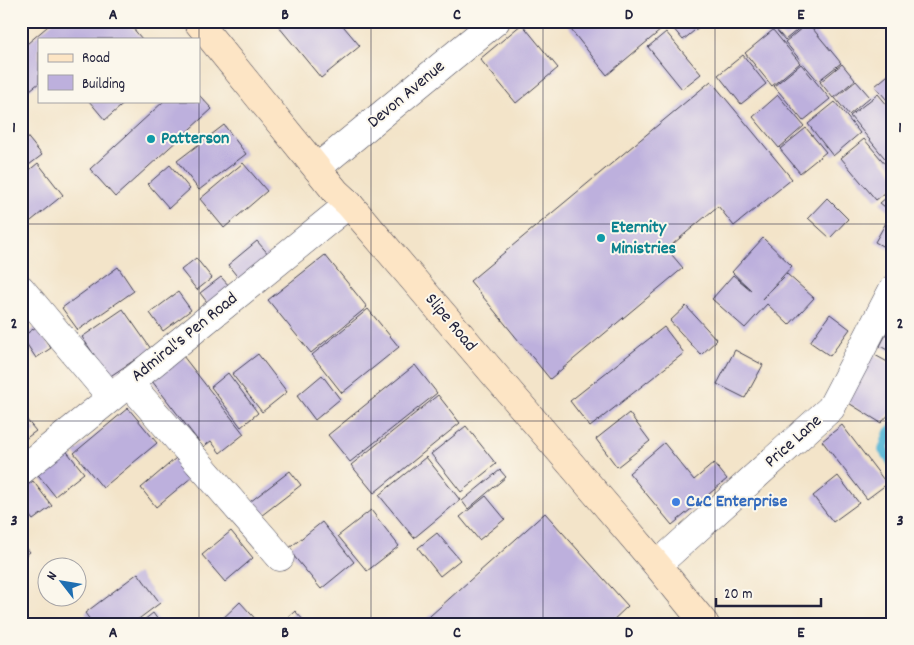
<svg xmlns="http://www.w3.org/2000/svg" width="914" height="645" font-family="Dekko,sans-serif">
<style>
.lines{fill:none;stroke-linecap:round;stroke-linejoin:round}
.stream{stroke:#57b7d6;stroke-width:10}
.building{fill:#bdb0dd}
.street-casing{stroke:#413f50;stroke-width:29}
.secondary-casing{stroke:#413f50;stroke-width:29}
.street{stroke:#fff;stroke-width:28}
.secondary{stroke:#fde5c5;stroke-width:28}
.grid{fill:none;stroke:#22223b;stroke-width:1;stroke-opacity:0.55}
.culture-dot{fill:#0f9aa8;stroke:#fbf7ec;stroke-width:2}
.shop-dot{fill:#3f7fe0;stroke:#fbf7ec;stroke-width:2}
.labels{text-anchor:middle;dominant-baseline:central;stroke-width:4;stroke-linejoin:round;paint-order:stroke}
.street-label{font-size:18px;fill:#22223b;stroke:#fbf7ec}
.culture-label{font-size:18px;font-weight:bold;fill:#0d838f;stroke:#fbf7ec;text-anchor:start}
.shop-label{font-size:18px;font-weight:bold;fill:#366cbe;stroke:#fbf7ec;text-anchor:start}
.neatline{fill:none;stroke:#22223b;stroke-width:2}
.grid-label{font-size:16px;text-anchor:middle;font-weight:bold;fill:#22223b}
</style>
<rect width="100%" height="100%" fill="#fbf7ec"/>
<filter id="ink" filterUnits="userSpaceOnUse"><feTurbulence type="fractalNoise" baseFrequency=".02" numOctaves="2"/><feDisplacementMap in="SourceGraphic" scale="10" xChannelSelector="R" yChannelSelector="G"/><feConvolveMatrix kernelMatrix="1 2 1 2 8 2 1 2 1" color-interpolation-filters="sRGB"/></filter>
<filter id="wash" filterUnits="userSpaceOnUse"><feTurbulence type="fractalNoise" baseFrequency=".0096" numOctaves="4" result="noise"/><feDisplacementMap in="SourceGraphic" scale="20" xChannelSelector="R" yChannelSelector="G"/><feGaussianBlur stdDeviation="1.12" result="paint"/><feColorMatrix in="noise" values="0 0 0 0 0 0 0 0 0 0 0 0 0 0 0 0 0 1.4 0 .05"/><feComposite in="paint" operator="in"/></filter>
<g filter="url(#wash)">
<rect width="100%" height="100%" fill="#f3e4c9"/>
<g class="lines">
<path class="stream" d="M893,428L889,432L883,450L893,464"/>
</g>
<g id="blocks">
<g class="building">
<path d="M54,21H127L142,39H39V83L26,93L21,88V49Z"/>
<path d="M286,21H339L360,46L321,78L279,27Z"/>
<path d="M564,21H663L667,25L607,75Z"/>
<path d="M667,21H696L700,26L683,40Z"/>
<path d="M769,21H799L802,26L785,40Z"/>
<path d="M808,23L841,63L818,81L785,42Z"/>
<path d="M522,24L558,68L516,103L480,59Z"/>
<path d="M773,30L800,63L772,86L745,53Z"/>
<path d="M666,32L701,74L682,89L648,47Z"/>
<path d="M743,55L766,84L741,104L718,75Z"/>
<path d="M801,64L830,99L803,121L774,86Z"/>
<path d="M842,64L855,80L833,98L820,82Z"/>
<path d="M893,71V105L892,106L875,86Z"/>
<path d="M711,81L792,179L734,226L718,206L667,249L683,268L550,379L470,281Z"/>
<path d="M856,81L870,97L849,115L835,98Z"/>
<path d="M878,94L893,112V168L850,116Z"/>
<path d="M199,95L212,109L115,197L90,169L164,101H199Z"/>
<path d="M778,95L804,126L779,148L753,117Z"/>
<path d="M89,101H127L105,120Z"/>
<path d="M835,102L860,133L833,156L808,124Z"/>
<path d="M224,125L246,154L199,190L177,161Z"/>
<path d="M806,128L826,152L800,173L780,149Z"/>
<path d="M25,134L42,155L21,171V137Z"/>
<path d="M864,139L893,173V187L876,200L841,158Z"/>
<path d="M38,163L63,195L21,229V177Z"/>
<path d="M243,163L267,191L224,228L200,199Z"/>
<path d="M170,165L190,189L169,208L148,184Z"/>
<path d="M893,192V213L880,203Z"/>
<path d="M827,198L848,219L830,238L808,218Z"/>
<path d="M887,221L893,224V252L875,242Z"/>
<path d="M763,238L792,266L761,300L787,274L814,298L789,325L767,304L745,328L712,299L733,275L751,290L732,272Z"/>
<path d="M257,241L270,256L240,280L228,265Z"/>
<path d="M325,255L367,307L311,353L268,300Z"/>
<path d="M196,258L212,278L197,290L181,270Z"/>
<path d="M118,267L134,291L78,330L62,308Z"/>
<path d="M221,277L231,288L210,306L200,293Z"/>
<path d="M178,292L191,310L163,331L150,313Z"/>
<path d="M686,306L717,340L701,355L670,321Z"/>
<path d="M123,309L151,349L109,377L82,337Z"/>
<path d="M368,309L399,347L342,393L312,355Z"/>
<path d="M830,314L850,329L830,356L810,342Z"/>
<path d="M891,325L893,326V353L880,346Z"/>
<path d="M36,327L51,348L36,358L22,337Z"/>
<path d="M664,327L684,353L590,427L570,401Z"/>
<path d="M735,350L763,365L745,398L717,384Z"/>
<path d="M258,354L287,392L262,412L232,374Z"/>
<path d="M873,354L893,365V410L881,423L847,402Z"/>
<path d="M183,356L244,434L220,453L211,441L203,447L152,381Z"/>
<path d="M415,365L437,393L350,462L328,435Z"/>
<path d="M228,373L258,413L241,427L211,387Z"/>
<path d="M322,375L340,399L315,420L297,396Z"/>
<path d="M438,395L460,423L374,493L351,465Z"/>
<path d="M128,408L157,443L103,488L74,453Z"/>
<path d="M21,413L36,431L21,442Z"/>
<path d="M629,413L650,441L617,467L596,439Z"/>
<path d="M842,425L887,484L867,499L822,441Z"/>
<path d="M466,426L496,464L461,492L431,454Z"/>
<path d="M664,443L694,480L714,463L727,479L672,525L629,473Z"/>
<path d="M64,448L84,473L55,496L35,471Z"/>
<path d="M426,457L460,500L414,538L379,495Z"/>
<path d="M176,458L192,477L156,507L141,488Z"/>
<path d="M500,470L506,477L468,509L462,501Z"/>
<path d="M290,471L301,485L257,519L246,505Z"/>
<path d="M838,476L859,503L833,522L813,496Z"/>
<path d="M33,481L52,506L33,520L21,505V490Z"/>
<path d="M486,496L505,519L479,540L460,517Z"/>
<path d="M371,510L399,546L367,571L338,536Z"/>
<path d="M545,513L628,606L609,624H421Z"/>
<path d="M322,522L354,562L321,589L288,549Z"/>
<path d="M231,531L253,558L225,582L202,555Z"/>
<path d="M437,533L460,560L440,576L418,548Z"/>
<path d="M21,541L30,552L21,559Z"/>
<path d="M138,573L160,603L132,624H93L85,613Z"/>
<path d="M240,602L260,624H217Z"/>
<path d="M295,611L307,624H281Z"/>
<path d="M153,613L161,624H139Z"/>
</g>
</g>
</g>
<g filter="url(#ink)">
<use href="#blocks" fill-opacity="0" stroke="#413f50" stroke-width="1"/>
<g class="lines">
<defs>
<g id="street">
<path d="M317,168L496,21"/>
<path d="M21,289L111,397"/>
<path d="M129,383L280,557"/>
<path d="M21,471L349,204"/>
<path d="M657,565L831,408L893,289"/>
</g>
<path id="secondary" d="M197,21L336,192L349,204L657,565L705,624"/>
</defs>
<use href="#street" class="street-casing"/>
<use href="#secondary" class="secondary-casing"/>
<use href="#street" class="street"/>
<use href="#secondary" class="secondary"/>
</g>
</g>
<path class="grid" d="M199,21V624M371,21V624M543,21V624M715,21V624M21,224H893M21,421H893"/>
<g class="culture-dot">
<circle cx="151" cy="139" r="5"/>
<circle cx="601" cy="238" r="5"/>
</g>
<circle class="shop-dot" cx="676" cy="502" r="5"/>
<g class="labels">
<g class="street-label">
<text transform="translate(407 95) rotate(-40)">Devon Avenue</text>
<text transform="translate(450 323) rotate(50)">Slipe Road</text>
<text transform="translate(185 338) rotate(-39)">Admiral's Pen Road</text>
<text transform="translate(794 442) rotate(-42)">Price Lane</text>
</g>
<g class="culture-label">
<text x="161" y="139">Patterson</text>
<text x="611" y="228">Eternity<tspan x="611" dy="21">Ministries</tspan></text>
</g>
<g class="shop-label">
<text x="686" y="502">C&amp;C Enterprise</text>
</g>
</g>
<rect width="914" height="645" fill="none" stroke="#fbf7ec" stroke-width="55"/>
<rect x="38" y="38" width="162" height="65" fill="#fbf7ec" stroke="#a4a2a5"/>
<rect x="48" y="54" width="25" height="8" fill="#fde5c5" stroke="#a4a2a5"/>
<text x="82" y="62" font-size="15" fill="#22223b">Road</text>
<rect x="48" y="75" width="25" height="15" fill="#bdb0dd" stroke="#a4a2a5"/>
<text x="82" y="88" font-size="15" fill="#22223b">Building</text>
<g transform="translate(62 582) rotate(301)"><circle r="24" fill="#fbf7ec" stroke="#a4a2a5"/>
<path d="M0-4L9 19L0 12L-9 19Z" fill="#1f6fb2"/>
<text y="-8" font-size="14" font-weight="bold" text-anchor="middle" fill="#22223b">N</text>
</g>
<path d="M716 598v8h105v-8" fill="none" stroke="#22223b" stroke-width="2.5"/>
<text x="724" y="598" font-size="15" fill="#22223b" stroke="#fbf7ec" stroke-width="4" paint-order="stroke">20 m</text>
<rect x="28" y="28" width="858" height="590" class="neatline"/>
<g class="grid-label">
<text x="113" y="19">A</text>
<text x="285" y="19">B</text>
<text x="457" y="19">C</text>
<text x="629" y="19">D</text>
<text x="801" y="19">E</text>
<text x="14" y="132">1</text>
<text x="900" y="132">1</text>
<text x="14" y="328">2</text>
<text x="900" y="328">2</text>
<text x="14" y="525">3</text>
<text x="900" y="525">3</text>
<text x="113" y="637">A</text>
<text x="285" y="637">B</text>
<text x="457" y="637">C</text>
<text x="629" y="637">D</text>
<text x="801" y="637">E</text>
</g>
</svg>
